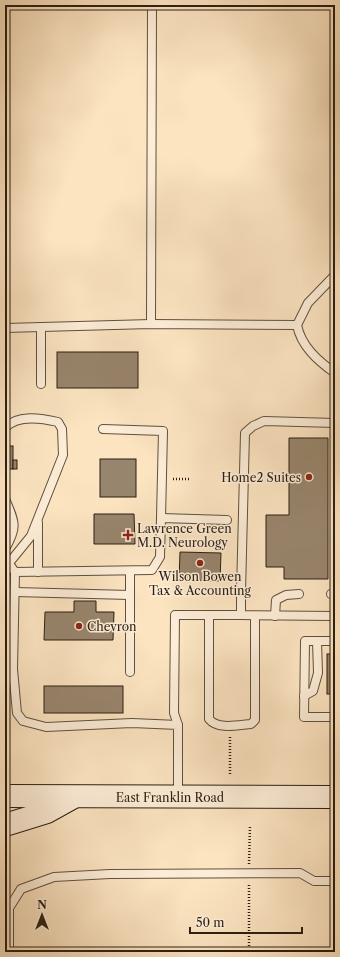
<svg xmlns="http://www.w3.org/2000/svg" width="340" height="957" font-family="'Libre Caslon Text',serif">
<style>
.building{fill:#98856d;stroke:#2b1e12}
.lines{fill:none;stroke-linecap:round;stroke-linejoin:round}
.lane-casing{stroke:#5f503e;stroke-width:10}
.secondary-casing{stroke:#2b1e12;stroke-width:24}
.path{stroke:#2b1e12;stroke-width:2.5;stroke-dasharray:1 2;stroke-linecap:butt}
.lane{stroke:#fdedd7;stroke-width:8}
.secondary{stroke:#fdedd7;stroke-width:22}
.poi-dot{fill:#8f2418;stroke:#fdedd7;stroke-width:1.5}
.labels{text-anchor:middle;dominant-baseline:central;stroke-width:3;stroke-linejoin:round;paint-order:stroke}
.poi-label{font-size:12px;fill:#2b1e12;stroke:#fdedd7;text-anchor:start}
.street-label{font-size:12px;fill:#2b1e12;stroke:#fdedd7}
</style>
<rect width="100%" height="100%" fill="#fce4c1"/>
<filter id="stains"><feTurbulence type="fractalNoise" baseFrequency=".005" numOctaves="4"/><feColorMatrix values="0 0 0 0 .2 0 0 0 0 .09 0 0 0 0 .02 0 0 0 .5 -.17"/></filter>
<radialGradient id="worn" r=".72"><stop offset=".6" stop-color="#630" stop-opacity="0"/><stop offset="1" stop-color="#630" stop-opacity=".3"/></radialGradient>
<g class="building">
<rect x="57" y="352" width="81" height="36"/>
<path d="M289,438H328V579H284V567H266V515H289Z"/>
<rect x="5" y="446" width="8" height="23"/>
<rect x="100" y="459" width="36" height="38"/>
<rect x="13" y="460" width="4" height="9"/>
<path d="M94,514H134L135,544H94Z"/>
<path d="M180,552L221,553L220,581L179,580Z"/>
<path d="M74,601H96V612H114L113,640H44L45,612H74Z"/>
<rect x="327" y="654" width="8" height="40"/>
<rect x="44" y="686" width="79" height="27"/>
</g>
<g class="lines">
<defs>
<g id="lane">
<path d="M151,324L152,5"/>
<path d="M297,325C301,346 318,361 335,373"/>
<path d="M41,327V384"/>
<path d="M5,328L151,324L297,325L308,303L335,275"/>
<path d="M335,423L264,421L253,426L245,433L241,592V615L335,616"/>
<path d="M5,428C17,414 41,418 58,422L62,429L63,455L31,536L9,563"/>
<path d="M103,429L163,431L161,518"/>
<path d="M5,499C15,522 18,527 5,549"/>
<path d="M38,523V572"/>
<path d="M5,558L15,572L13,669L17,713L23,721L46,727L132,723L178,725V796"/>
<path d="M130,571V672"/>
<path d="M15,572L152,570L160,557L161,518L227,520"/>
<path d="M15,592L130,595"/>
<path d="M331,594H335"/>
<path d="M209,615V719C218,730 238,725 251,724L255,720V616"/>
<path d="M275,616L276,600L286,595L299,594"/>
<path d="M335,641H305L304,717H335"/>
<path d="M304,696L313,691L318,673L317,641"/>
<path d="M178,725L174,713L175,615H241"/>
<path d="M9,952V908L21,889L54,877L110,874L300,873L314,881H335"/>
</g>
<g id="secondary">
<path d="M5,796L335,797"/>
<path d="M5,825L47,812L74,797"/>
</g>
</defs>
<use href="#lane" class="lane-casing"/>
<use href="#secondary" class="secondary-casing"/>
<g class="path">
<path d="M173,479H189"/>
<path d="M230,737V776"/>
<path d="M249,864L250,825"/>
<path d="M249,885V952"/>
<path d="M270,952L273,951"/>
</g>
<use href="#lane" class="lane"/>
<use href="#secondary" class="secondary"/>
</g>
<g class="poi-dot">
<circle cx="309" cy="477" r="4"/>
<path d="M126 529h4v4h4v4h-4v4h-4v-4h-4v-4h4z"/>
<circle cx="200" cy="563" r="4"/>
<circle cx="79" cy="626" r="4"/>
</g>
<g class="labels">
<g class="poi-label">
<text x="301" y="477" text-anchor="end">Home2 Suites</text>
<text x="137" y="528">Lawrence Green<tspan x="137" dy="14">M.D. Neurology</tspan></text>
<text x="200" y="576" text-anchor="middle">Wilson Bowen<tspan x="200" dy="14">Tax &amp; Accounting</tspan></text>
<text x="87" y="626">Chevron</text>
</g>
<g class="street-label">
<text x="170" y="797">East Franklin Road</text>
</g>
</g>
<rect width="340" height="957" fill="none" stroke="#fce4c1" stroke-width="20"/>
<rect x="6" y="6" width="328" height="945" fill="none" stroke="#2b1e12" stroke-width="2"/>
<rect x="10" y="10" width="320" height="937" fill="none" stroke="#2b1e12"/>
<g transform="translate(42 915)" stroke="#fdedd7" stroke-width="3" paint-order="stroke">
<path d="M0-3L7 15L0 10L-7 15Z" fill="#2b1e12"/>
<text y="-6" font-size="11" font-weight="bold" text-anchor="middle" fill="#2b1e12">N</text>
</g>
<path d="M190 927v6h112v-6" fill="none" stroke="#2b1e12" stroke-width="2"/>
<text x="196" y="927" font-size="12" fill="#2b1e12" stroke="#fdedd7" stroke-width="3" paint-order="stroke">50 m</text>
<rect width="100%" height="100%" filter="url(#stains)"/>
<rect width="100%" height="100%" fill="url(#worn)"/>
</svg>
